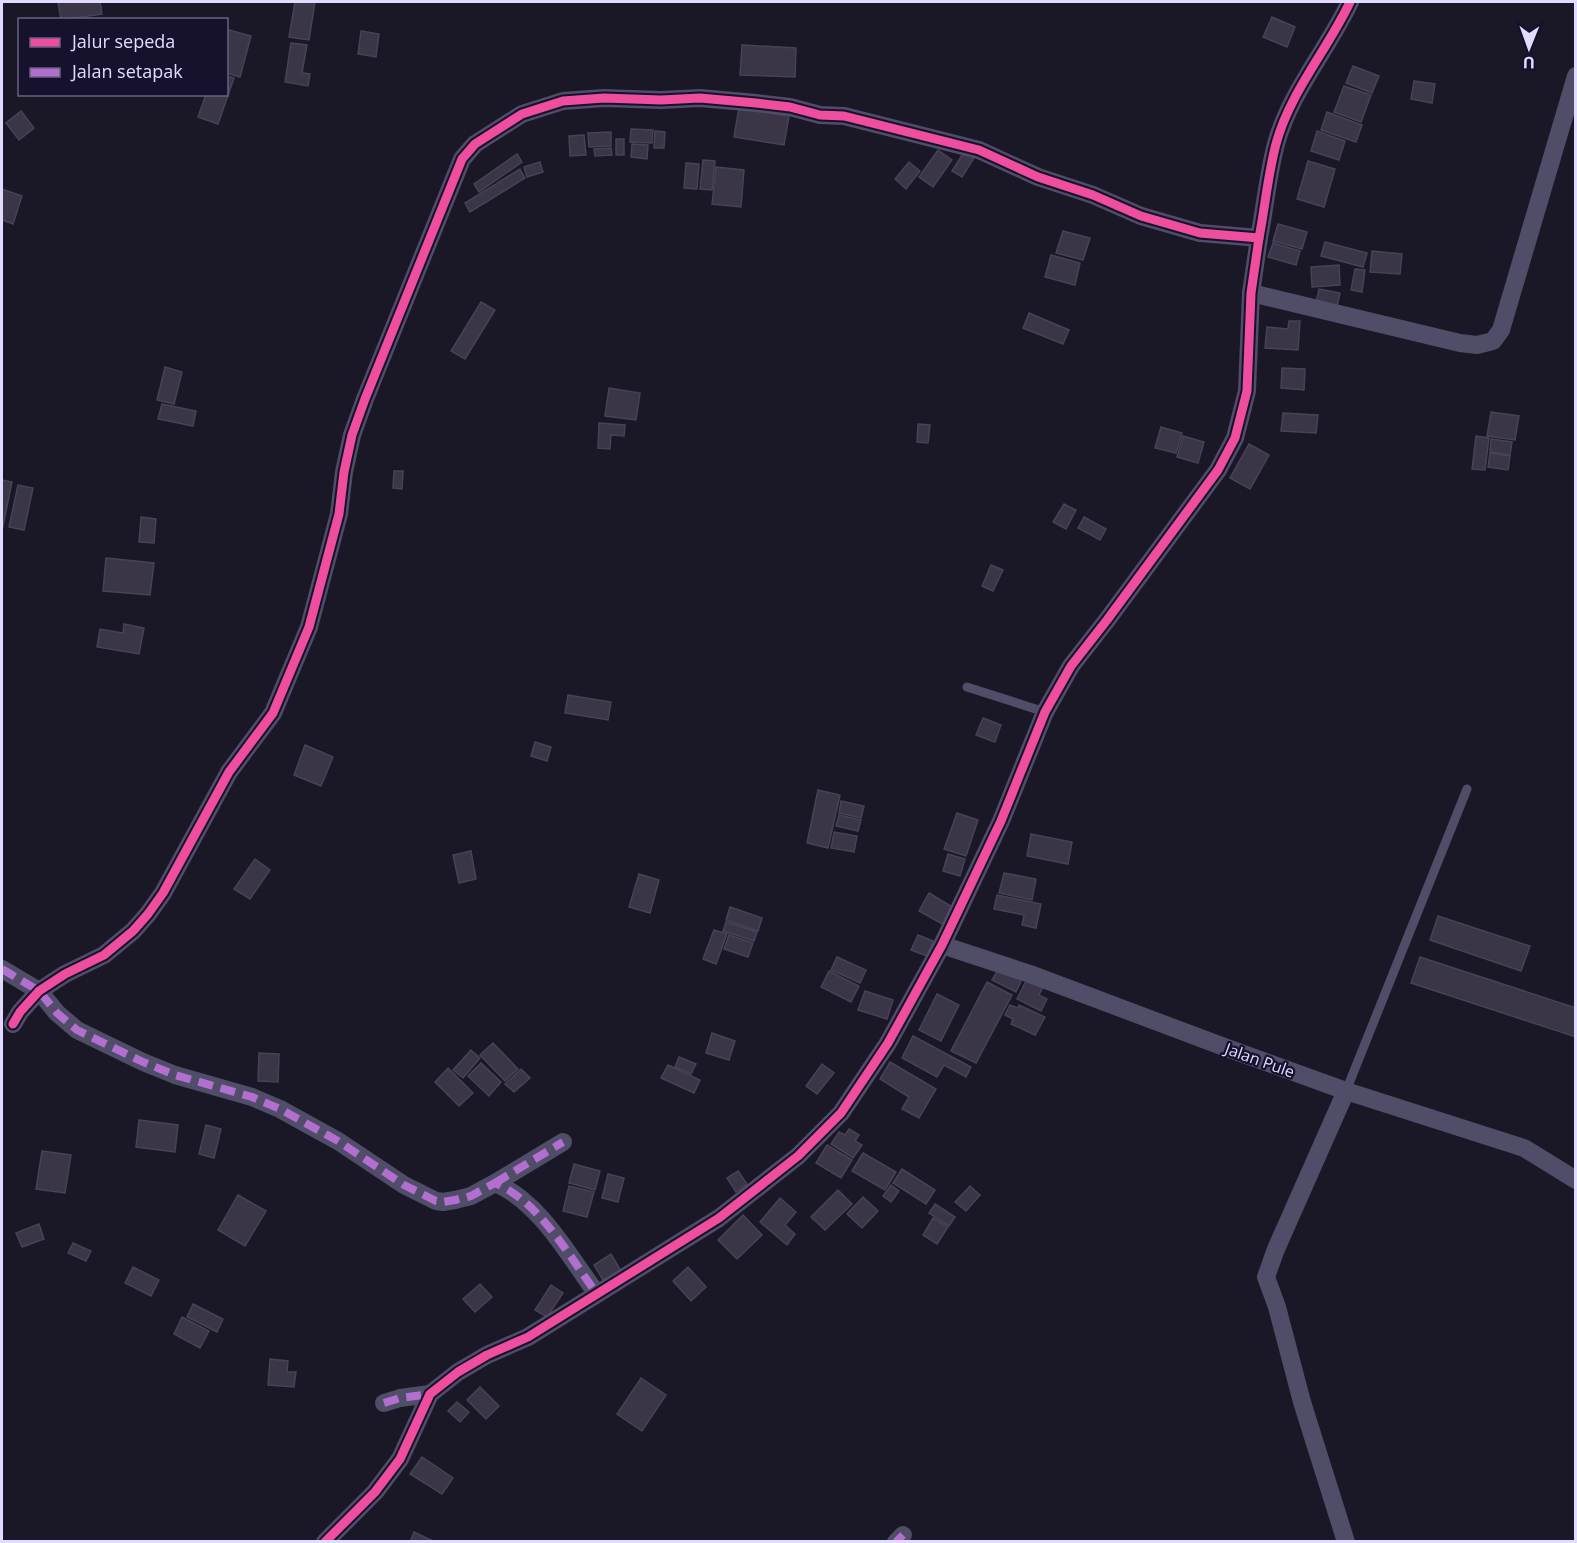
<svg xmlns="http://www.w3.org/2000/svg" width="1577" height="1543" font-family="'Open Sans',sans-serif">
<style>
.building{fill:#3a3647;stroke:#474259;stroke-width:1.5}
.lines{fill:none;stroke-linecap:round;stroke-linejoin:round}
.lane{stroke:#4f4d67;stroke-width:9}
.street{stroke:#4f4d67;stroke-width:18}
.quiet{stroke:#b36fd0;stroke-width:8;stroke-dasharray:15 8;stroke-linecap:butt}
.cycleway-casing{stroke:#16112c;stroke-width:13}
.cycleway{stroke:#ef4d9e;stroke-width:9}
.labels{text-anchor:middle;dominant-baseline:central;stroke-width:4.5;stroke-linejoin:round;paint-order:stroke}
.street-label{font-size:16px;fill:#e1dcff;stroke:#16112c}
</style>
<rect width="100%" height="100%" fill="#1a1726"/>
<g class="building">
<path d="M58,2H100L102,14L61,20Z"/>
<path d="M295,2H315L309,40L289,37Z"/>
<path d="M1272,17L1295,27L1287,47L1263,37Z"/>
<path d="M229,30L251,36L240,77L226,73V38Z"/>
<path d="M361,31L379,34L376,57L358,54Z"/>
<path d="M291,43L307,45L302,73L310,74L308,86L285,82Z"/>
<path d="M742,45L796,48L795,77L740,75Z"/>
<path d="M1353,66L1379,76L1372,93L1346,83Z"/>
<path d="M226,76L234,78L218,124L198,117L206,94H226Z"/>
<path d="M1414,81L1435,84L1432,103L1411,99Z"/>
<path d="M1344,86L1371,95L1361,122L1334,112Z"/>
<path d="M739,108L789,116L784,145L734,137Z"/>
<path d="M21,111L34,128L19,140L6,123Z"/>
<path d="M1327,112L1362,125L1356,142L1321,130Z"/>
<path d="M631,129L653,130L652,143L630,142Z"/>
<path d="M655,131L665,132L664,148H654Z"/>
<path d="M1317,131L1345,141L1339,160L1311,151Z"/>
<path d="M611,132V146L589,147L588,133Z"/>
<path d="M584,135L586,155L570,156L569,136Z"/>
<rect x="616" y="139" width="8" height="16"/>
<path d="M632,144L648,145L647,159L631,157Z"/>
<path d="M611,148L612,155L595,156L594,149Z"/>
<path d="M938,150L952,160L933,187L919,177Z"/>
<path d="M964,152L974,158L962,177L952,171Z"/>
<path d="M517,154L522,162L479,192L474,184Z"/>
<path d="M703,160L715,161L712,190L700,189Z"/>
<path d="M1308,161L1335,169L1324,207L1297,199Z"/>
<path d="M540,162L543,172L527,177L524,167Z"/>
<path d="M909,162L920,171L906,189L895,179Z"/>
<path d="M686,163L699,164L697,189L684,188Z"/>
<path d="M716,167L744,170L741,207L712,204Z"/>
<path d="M520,169L525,178L470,212L465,203Z"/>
<path d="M2,189L22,196L13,224L2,220Z"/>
<path d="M1278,224L1307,232L1302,249L1273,241Z"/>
<path d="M1063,231L1090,238L1083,260L1056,253Z"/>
<path d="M1325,242L1367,253L1363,267L1321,256Z"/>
<path d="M1273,243L1300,251L1296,265L1268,257Z"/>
<path d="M1372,251L1402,254L1400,274L1370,272Z"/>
<path d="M1051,255L1080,263L1075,285L1045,277Z"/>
<path d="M1339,265L1340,285L1312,287L1311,267Z"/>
<path d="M1355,269L1365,270L1362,292L1351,290Z"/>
<path d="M1319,289L1340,293L1336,311L1315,307Z"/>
<path d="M481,302L495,310L465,359L451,351Z"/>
<path d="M1029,313L1069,330L1063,344L1023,328Z"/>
<path d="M1289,321H1300L1298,350L1265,348L1267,327L1288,329Z"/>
<path d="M165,367L182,372L174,404L157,400Z"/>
<path d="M1282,368L1305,369L1304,390L1281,388Z"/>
<path d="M609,388L640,393L636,420L605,416Z"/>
<path d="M162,404L196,411L193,426L158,419Z"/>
<path d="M1491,412L1519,416L1515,440L1487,436Z"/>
<path d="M1283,413L1318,415L1316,433L1281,431Z"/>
<path d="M599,423L625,425L624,436L611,435L610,449L598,448Z"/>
<path d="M918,424L930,425L928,443L917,442Z"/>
<path d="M1161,427L1182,433L1176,453L1155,448Z"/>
<path d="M1183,436L1204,442L1198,463L1177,457Z"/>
<path d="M1476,436L1489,438L1485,470L1472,469Z"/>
<path d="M1491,439L1512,442L1510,455L1490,452Z"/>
<path d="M1249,444L1269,455L1250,489L1230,478Z"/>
<path d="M1490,453L1510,456L1508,470L1488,467Z"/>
<path d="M394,471H403L402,489L393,488Z"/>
<path d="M2,480L12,482L2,531Z"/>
<path d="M18,485L33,488L24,530L9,527Z"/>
<path d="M1064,504L1076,510L1066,529L1053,522Z"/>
<path d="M141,517L156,519L154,543L139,542Z"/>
<path d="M1084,517L1106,529L1100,540L1078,528Z"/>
<path d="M106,558L154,563L150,595L103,591Z"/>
<path d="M991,565L1003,570L993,591L982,586Z"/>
<path d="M124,624L144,628L139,654L97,647L100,629L123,633Z"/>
<path d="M568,695L611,702L608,720L565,713Z"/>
<path d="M983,718L1001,725L995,742L976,735Z"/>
<path d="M535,742L551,747L547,761L531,756Z"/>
<path d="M305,745L333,757L321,786L294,775Z"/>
<path d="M818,790L840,795L828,848L807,843Z"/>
<path d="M841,801L864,806L861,818L839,813Z"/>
<path d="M957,813L978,820L966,856L944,849Z"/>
<path d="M839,815L861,820L858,831L836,826Z"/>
<path d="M834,832L857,836L854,852L831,848Z"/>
<path d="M1031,834L1072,842L1068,864L1027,856Z"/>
<path d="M471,851L476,879L459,883L453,855Z"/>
<path d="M948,854L965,859L960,876L943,871Z"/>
<path d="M255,859L270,870L250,899L234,889Z"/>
<path d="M1004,873L1036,879L1032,900L999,893Z"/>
<path d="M639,874L659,880L650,913L629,907Z"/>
<path d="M929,893L954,908L944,925L919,911Z"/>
<path d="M997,895L1041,904L1036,928L1022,925L1024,915L994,909Z"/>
<path d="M730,907L762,918L758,931L726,920Z"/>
<path d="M1438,916L1530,946L1521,971L1430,940Z"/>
<path d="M726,922L757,932L754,941L723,931Z"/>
<path d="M714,930L727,934L716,964L703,959Z"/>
<path d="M729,935L753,943L748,957L724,949Z"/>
<path d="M918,935L933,941L927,956L911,950Z"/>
<path d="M837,957L866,970L860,983L831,970Z"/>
<path d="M1420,957L1576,1008V1037L1411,983Z"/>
<path d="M999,968L1022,979L1016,992L992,980Z"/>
<path d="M829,971L859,986L851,1002L821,987Z"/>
<path d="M1028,977L1044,985L1039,995L1047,999L1041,1011L1017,999Z"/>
<path d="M987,982L1012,995L976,1063L951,1051Z"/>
<path d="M865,991L893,1000L887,1019L858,1010Z"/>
<path d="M937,994L959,1005L941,1041L919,1030Z"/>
<path d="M1010,1005L1018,1008L1019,1005L1045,1017L1035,1035L1011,1024L1013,1019L1005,1015Z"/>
<path d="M712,1033L735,1041L729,1060L706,1053Z"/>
<path d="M913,1036L971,1067L966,1077L944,1065L937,1077L902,1058Z"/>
<path d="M493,1043L518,1069L505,1081L480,1055Z"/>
<path d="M471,1050L480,1058L463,1078L453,1070Z"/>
<path d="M259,1053L279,1054L278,1082L258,1081Z"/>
<path d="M679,1057L696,1064L691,1074L675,1067Z"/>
<path d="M890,1062L936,1089L919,1118L902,1109L909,1097L880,1079Z"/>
<path d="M481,1063L501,1082L489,1096L468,1076Z"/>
<path d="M822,1064L834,1073L817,1094L806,1086Z"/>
<path d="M668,1065L700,1080L694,1093L661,1078Z"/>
<path d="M448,1068L473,1093L459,1106L435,1082Z"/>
<path d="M521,1069L530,1078L514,1092L505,1084Z"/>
<path d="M139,1120L178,1125L175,1152L136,1147Z"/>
<path d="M206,1125L221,1129L214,1158L199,1154Z"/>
<path d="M849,1129L859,1135L855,1141L862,1145L853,1158L831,1144L839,1132L845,1135Z"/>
<path d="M827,1145L852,1160L841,1178L816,1163Z"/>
<path d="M42,1151L71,1155L65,1193L36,1189Z"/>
<path d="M863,1153L896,1172L885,1190L852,1171Z"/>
<path d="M574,1164L600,1171L595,1190L569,1183Z"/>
<path d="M902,1169L935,1190L926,1204L893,1183Z"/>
<path d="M738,1171L747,1184L736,1192L727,1178Z"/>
<path d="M608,1174L624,1178L618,1202L602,1198Z"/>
<path d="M891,1185L899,1191L891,1202L883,1196Z"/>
<path d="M569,1186L594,1192L587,1217L563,1211Z"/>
<path d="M970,1186L980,1195L966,1211L955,1202Z"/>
<path d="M838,1190L852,1204L825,1230L811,1217Z"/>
<path d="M238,1195L266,1211L245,1246L218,1230Z"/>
<path d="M863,1197L878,1211L862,1228L847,1214Z"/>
<path d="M780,1198L796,1212L785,1225L795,1234L787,1245L760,1222Z"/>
<path d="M935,1204L955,1217L949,1226L929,1213Z"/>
<path d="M743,1215L762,1235L737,1259L718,1240Z"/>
<path d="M933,1218L948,1227L937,1244L923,1235Z"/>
<path d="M39,1224L44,1239L22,1247L16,1233Z"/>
<path d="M73,1243L91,1251L86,1261L68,1253Z"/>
<path d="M611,1254L621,1271L604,1282L594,1265Z"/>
<path d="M133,1267L159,1280L151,1296L125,1283Z"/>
<path d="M688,1267L706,1287L691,1301L673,1281Z"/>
<path d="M480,1284L492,1297L475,1312L463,1299Z"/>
<path d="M551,1285L563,1293L547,1317L535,1310Z"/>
<path d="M193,1304L223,1319L217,1332L187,1317Z"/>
<path d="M182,1317L209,1331L200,1348L174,1334Z"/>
<path d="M270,1359L288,1361L287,1372H296L294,1387L268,1385Z"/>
<path d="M641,1378L666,1395L642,1431L617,1414Z"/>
<path d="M480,1387L499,1406L486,1419L467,1400Z"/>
<path d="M457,1402L469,1412L460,1422L448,1411Z"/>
<path d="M422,1457L453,1478L442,1494L410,1474Z"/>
<path d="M414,1532L433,1541V1542H410Z"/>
</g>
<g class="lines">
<g class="lane">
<path d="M967,687L1045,712"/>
<path d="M1346,1091L1467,789"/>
</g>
<g class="street">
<path d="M1251,293L1460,343L1477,345L1493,341L1501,330L1576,76"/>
<path d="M942,945L1030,974L1227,1048L1346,1091L1524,1148L1576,1180"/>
<path d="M2,969L39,991L57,1013L77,1030L143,1062L175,1075L252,1097L280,1109L338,1141L404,1185L436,1201L443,1202L455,1200L471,1196L495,1183C540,1202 569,1256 597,1294"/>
<path d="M13,1024L20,1012L39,991L65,974L104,955L133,931L148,914L163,893L229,772L273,713L309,627L339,514L344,472L352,435L365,399L462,159L475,144L522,114L563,101L604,98L661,100L700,98L756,103L790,107L820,115L844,116L979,150L1038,177L1093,195L1141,216L1200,233L1259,238C1265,207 1268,174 1276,144C1290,92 1328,49 1350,2"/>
<path d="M495,1183L563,1142"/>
<path d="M384,1403L400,1398L430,1394"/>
<path d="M325,1542L375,1492L400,1459L430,1394L458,1372L487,1355L528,1337L719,1218L798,1156L841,1113L888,1043L942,945L1001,821L1045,712L1071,666L1107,620L1218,470L1235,438L1247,391L1251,293L1259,238"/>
<path d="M896,1542L903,1535"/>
<path d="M1346,1542L1302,1402L1277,1307L1266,1277L1276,1249L1346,1091"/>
</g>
<g class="quiet">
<path d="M2,969L39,991L57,1013L77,1030L143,1062L175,1075L252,1097L280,1109L338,1141L404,1185L436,1201L443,1202L455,1200L471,1196L495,1183C540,1202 569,1256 597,1294"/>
<path d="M495,1183L563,1142"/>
<path d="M384,1403L400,1398L430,1394"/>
<path d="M896,1542L903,1535"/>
</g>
<defs>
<g id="cycleway">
<path d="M13,1024L20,1012L39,991L65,974L104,955L133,931L148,914L163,893L229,772L273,713L309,627L339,514L344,472L352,435L365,399L462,159L475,144L522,114L563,101L604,98L661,100L700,98L756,103L790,107L820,115L844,116L979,150L1038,177L1093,195L1141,216L1200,233L1259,238C1265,207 1268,174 1276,144C1290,92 1328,49 1350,2"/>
<path d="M325,1542L375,1492L400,1459L430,1394L458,1372L487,1355L528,1337L719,1218L798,1156L841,1113L888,1043L942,945L1001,821L1045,712L1071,666L1107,620L1218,470L1235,438L1247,391L1251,293L1259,238"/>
</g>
</defs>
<use href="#cycleway" class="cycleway-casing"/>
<use href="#cycleway" class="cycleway"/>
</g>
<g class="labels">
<g class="street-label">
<text transform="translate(1260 1060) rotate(20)">Jalan Pule</text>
</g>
</g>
<rect width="1577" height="1543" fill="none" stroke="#e1dcff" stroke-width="6"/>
<rect x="18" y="18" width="210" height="78" fill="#16112c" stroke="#676280" stroke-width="1.5"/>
<rect x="30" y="38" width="30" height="9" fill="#ef4d9e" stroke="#676280" stroke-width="1.5"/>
<text x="72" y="48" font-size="18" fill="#e1dcff">Jalur sepeda</text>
<rect x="30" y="68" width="30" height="9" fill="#b36fd0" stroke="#676280" stroke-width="1.5"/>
<text x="72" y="78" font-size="18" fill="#e1dcff">Jalan setapak</text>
<g transform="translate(1529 48) rotate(181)" stroke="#16112c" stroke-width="4.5" paint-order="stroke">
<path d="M0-4.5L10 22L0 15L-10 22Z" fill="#e1dcff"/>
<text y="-9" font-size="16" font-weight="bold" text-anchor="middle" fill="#e1dcff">U</text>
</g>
</svg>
